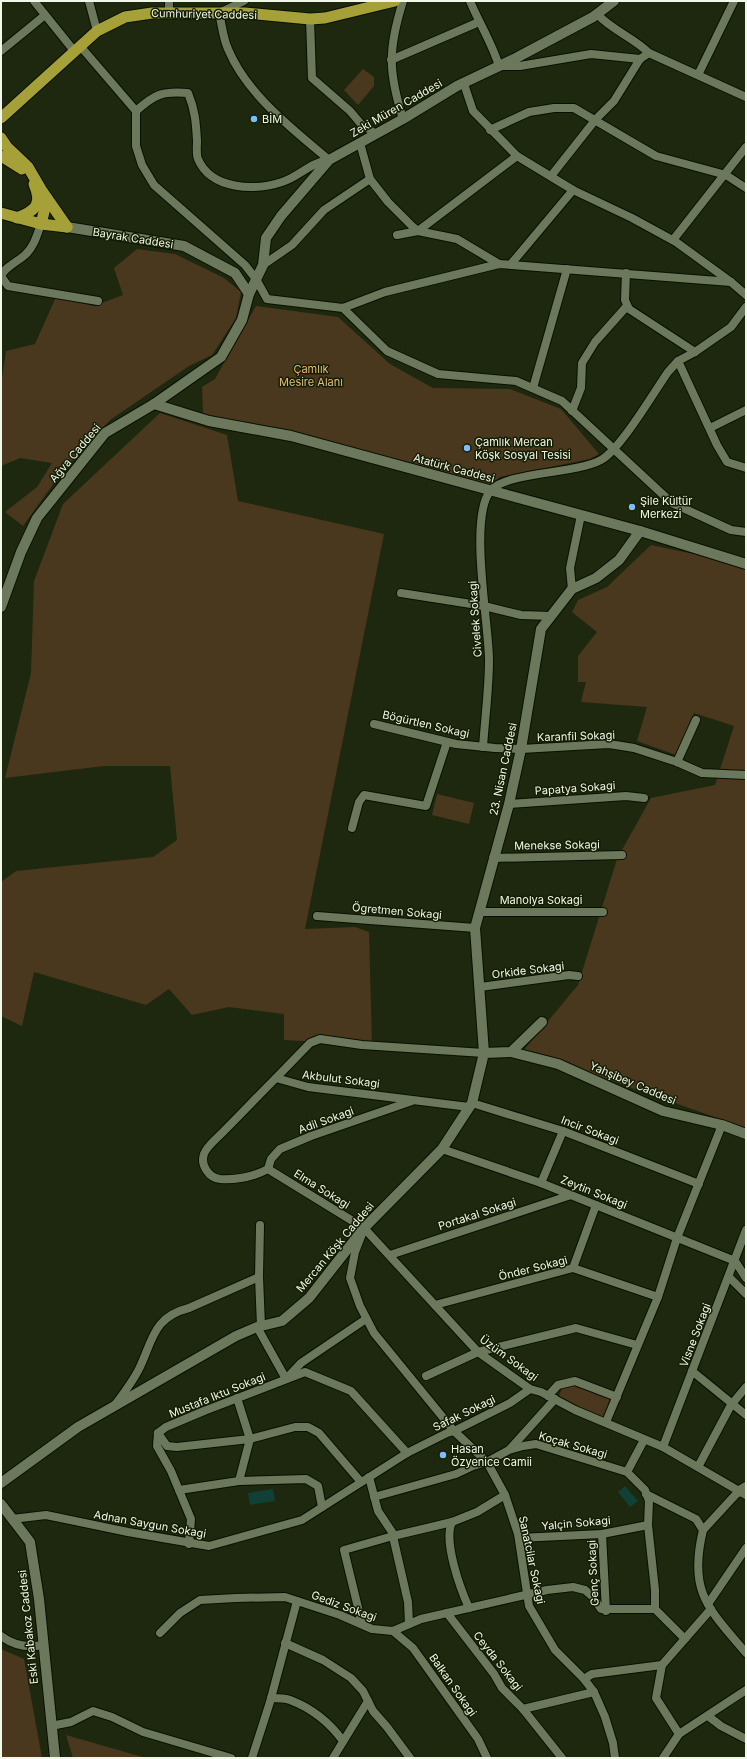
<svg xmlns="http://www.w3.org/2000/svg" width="747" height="1759" font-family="Inter,sans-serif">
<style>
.green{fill:#49381d}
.water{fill:#104036}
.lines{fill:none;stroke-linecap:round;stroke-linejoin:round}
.minor-casing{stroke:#081000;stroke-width:10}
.tertiary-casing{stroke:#081000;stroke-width:12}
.primary-casing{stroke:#081000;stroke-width:13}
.minor{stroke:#6c785b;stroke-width:8}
.tertiary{stroke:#6c785b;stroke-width:10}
.primary{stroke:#a6a039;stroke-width:11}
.poi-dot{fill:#7fbdfa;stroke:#151e05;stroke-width:1.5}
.labels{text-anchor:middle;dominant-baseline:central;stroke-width:3;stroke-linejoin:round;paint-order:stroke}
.street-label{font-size:11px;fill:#f1f8e8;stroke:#151e05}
.poi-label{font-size:11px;fill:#f1f8e8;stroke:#151e05;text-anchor:start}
.park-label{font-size:11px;fill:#e7bb79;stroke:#151e05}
</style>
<rect width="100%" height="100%" fill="#1e280e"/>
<g class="green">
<path d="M363,69L374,77V86L358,105L344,90Z"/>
<path d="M137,249L175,254L224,278L241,292L236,318L212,355L189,366L110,420L62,472L23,526L5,512L37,487L52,463L20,458L1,466V385L6,351L35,344L56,297L94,306L123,295L114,268Z"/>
<path d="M256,306L338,317L390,364L433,388L510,389L561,409L599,454L590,459L500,477L488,487L291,434L203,414L202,387L215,379Z"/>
<path d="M160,413L227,435L238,501L384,534L305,929L355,927L369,932L372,1045L284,1040V1014L229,1007L192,1015L169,989L146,1005L34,972L22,1026L1,1016V882L16,871L153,857L177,840L170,766H104L5,778L31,673L34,581L63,504Z"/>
<path d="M651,545L746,565V1128L524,1050L578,985L617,859L651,798L715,785L734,726L694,713L676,755L637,741L647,707L581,702L586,682H578V656L597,632L572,612L578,600L607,587Z"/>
<path d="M437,794L474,803L469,824L432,815Z"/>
<path d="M571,1383L610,1399L603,1418L558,1398L563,1387Z"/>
<path d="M1,1649L24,1659L42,1758H1Z"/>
<path d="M66,1735L146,1758H73Z"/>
</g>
<g class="water">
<path d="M625,1486L638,1501L630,1507L618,1492Z"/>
<path d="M273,1489L275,1501L250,1505L248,1493Z"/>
</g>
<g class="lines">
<defs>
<g id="minor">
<path d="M34,1L75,52"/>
<path d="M89,1L97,31"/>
<path d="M169,1V13"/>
<path d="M244,1L219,13C222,25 223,38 228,49C247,95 293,129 329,160"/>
<path d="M403,1C388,49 388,71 403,119"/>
<path d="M470,1C479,23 492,43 499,66H520L591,54L640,59"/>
<path d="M310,19L312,78L350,111L361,124L376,134"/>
<path d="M81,47L136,111V146L142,165L154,185L245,265L256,279L267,299L343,308L385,292L499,264L731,282"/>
<path d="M1,51L45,15"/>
<path d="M649,53L746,97"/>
<path d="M391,60L479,22"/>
<path d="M698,75L734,1"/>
<path d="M464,84L473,111L517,156L573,190L632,218L676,242L731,282L746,295"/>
<path d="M136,111C155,94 162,91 188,93C195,110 196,122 197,141C197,146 196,154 198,159C211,190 255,191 282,182C299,177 309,163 329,160"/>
<path d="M490,130L529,112L554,108H574L656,156L726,175L746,188"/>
<path d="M360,143L370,179L388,202L412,226L418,231L457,239L499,264"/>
<path d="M551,176L596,119L614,101L640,59L649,53C633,37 613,31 597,14"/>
<path d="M41,224C37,235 34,247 25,255C17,262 5,267 1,276L8,286L98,301"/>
<path d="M397,235L418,231L517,156"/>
<path d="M673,240L746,147"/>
<path d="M511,264L573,190"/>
<path d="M263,265L292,245L324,210L370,179"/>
<path d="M626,273L625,300L629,309L695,352"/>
<path d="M343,308L387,351L438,374L516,381L562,401L672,503L731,530L746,532"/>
<path d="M678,361L717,445L727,462L746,468"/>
<path d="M533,388L567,269"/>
<path d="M572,411L581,388L582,363L595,342L627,306"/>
<path d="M710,428L746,410"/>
<path d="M572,589L570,568L581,515"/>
<path d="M401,593L484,606L521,615L551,616"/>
<path d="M374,724L456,744L495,748L521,749L609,744L634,748L677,762L702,773L746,775"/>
<path d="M483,747C485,718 489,689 489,660C489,624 468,516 491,490C507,472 575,474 601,460C620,450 654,392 668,372L678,361L695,352L731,327L746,307"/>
<path d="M677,762L696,720"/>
<path d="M509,804L626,796L644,798"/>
<path d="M352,828L359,802L364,795L426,806L447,742"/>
<path d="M493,858L622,855"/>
<path d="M479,912H603"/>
<path d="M317,916L475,928"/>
<path d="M480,987L569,975L578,976"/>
<path d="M276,1078L310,1043L320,1039L362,1045L484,1053"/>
<path d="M412,1101L311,1136L280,1149L271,1159L268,1169C253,1177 237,1180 220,1179C209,1178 200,1165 204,1154C206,1147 216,1139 222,1133C240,1115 258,1096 276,1078L308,1087L469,1107"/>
<path d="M472,1103L563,1131L699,1184"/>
<path d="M442,1149L541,1183L735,1261L746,1278"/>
<path d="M268,1169L364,1228L478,1352L530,1389L541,1392L575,1410L663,1447L746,1495"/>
<path d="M541,1183L563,1131"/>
<path d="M362,1234L355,1252L350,1278L360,1306L374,1333L454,1431L487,1462L505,1495L518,1534L529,1606L555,1650L584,1679L594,1692L605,1717L613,1743L615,1758"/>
<path d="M390,1255L571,1195"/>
<path d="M573,1268L596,1205"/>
<path d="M259,1277L261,1326"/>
<path d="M729,1277L746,1294"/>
<path d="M435,1305L573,1268L658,1297"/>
<path d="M257,1327L286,1379L301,1363L366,1319"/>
<path d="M692,1371L746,1415"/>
<path d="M426,1376L478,1352L576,1328L637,1345"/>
<path d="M548,1396L558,1385L575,1381L617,1397"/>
<path d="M237,1398L250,1439L239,1481"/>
<path d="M115,1405C124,1393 133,1381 139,1369C153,1340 153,1317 189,1308L259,1277L260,1225"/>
<path d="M606,1422L658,1297L677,1238L722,1125"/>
<path d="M158,1433L166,1427L204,1411L305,1372L351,1391L407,1453"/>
<path d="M158,1433L167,1446L177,1447L250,1439L295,1427H308L319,1433L361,1482"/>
<path d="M158,1433L157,1446L171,1471L191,1519L189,1544"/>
<path d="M663,1447L746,1230"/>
<path d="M510,1449L555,1399"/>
<path d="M698,1467L731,1405L746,1387"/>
<path d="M627,1472L644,1440"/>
<path d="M369,1477L378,1511L392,1532L408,1602L409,1624"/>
<path d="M179,1490L239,1481L306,1479L318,1486L322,1507"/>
<path d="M646,1494L696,1519L703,1530C688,1592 708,1608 746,1653"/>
<path d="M374,1497L456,1474L473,1466L487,1462L509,1450L523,1446L536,1444L627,1472L645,1490L649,1501L648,1525L655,1590V1609"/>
<path d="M12,1519L46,1515L128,1532L209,1546L302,1520L407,1453L447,1433L454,1431L510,1403L530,1389"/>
<path d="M452,1522C443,1541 460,1588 469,1608"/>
<path d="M703,1530L738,1492"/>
<path d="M602,1534L606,1611"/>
<path d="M519,1538L602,1534L648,1525"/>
<path d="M708,1604L746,1548"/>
<path d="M447,1613L494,1674L502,1688L523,1709L562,1758"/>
<path d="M362,1624L344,1550L393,1536L452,1522L477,1512L505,1495"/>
<path d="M393,1631L413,1648L478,1739L487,1758"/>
<path d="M160,1633L180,1613L200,1600L236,1598L285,1597L340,1615L372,1629L393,1631L421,1619L547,1590L573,1587L585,1590L593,1597L601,1609H655L685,1639"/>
<path d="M1,1636C13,1645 28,1648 43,1645"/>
<path d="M285,1643L323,1660L351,1678L363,1691L373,1711L387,1727L410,1758"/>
<path d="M584,1679L592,1674L662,1665"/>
<path d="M271,1698C277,1698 285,1698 290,1700C311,1708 330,1723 343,1741"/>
<path d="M523,1709L594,1692"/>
<path d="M708,1716L721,1726L746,1739"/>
<path d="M51,1726L71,1722L93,1711L112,1717L143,1732L231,1758"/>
<path d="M679,1734L656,1698L662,1665L711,1609"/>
<path d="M252,1758L270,1702L297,1601"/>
<path d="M333,1758L368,1701"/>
<path d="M663,1758L679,1734L746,1690"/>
</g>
<g id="tertiary">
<path d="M67,227L184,246L235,273L249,294"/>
<path d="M154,404L209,421L291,436L640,531L746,564"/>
<path d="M1,607L21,552L37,518L105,433L154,404L221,357L242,320L249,294L263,265L266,238L281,216L329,160L403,119L457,86L516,58L593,17L614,1"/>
<path d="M511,1052L558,1064L663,1111L722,1125L746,1134"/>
<path d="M484,1053L475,928L509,804L521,749L541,629L572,589L596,578L619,560L640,531"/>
<path d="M1,1483L78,1427L236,1336L257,1327L282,1321L309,1298L364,1228L442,1149L472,1103L484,1053L511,1052L542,1022"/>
<path d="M738,1492L746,1487"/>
<path d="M1,1504L30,1542L39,1599L55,1758"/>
</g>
<g id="primary">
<path d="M1,118L97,31L125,17L152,13H245L310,19L325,18L395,1"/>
<path d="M1,138L7,147L28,167L42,191L67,227"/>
<path d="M1,156L22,169"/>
<path d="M1,213L41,224L67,227"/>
<path d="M17,218C35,211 43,205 34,184"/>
<path d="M41,224L45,208L42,194"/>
</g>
</defs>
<use href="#minor" class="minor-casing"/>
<use href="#tertiary" class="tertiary-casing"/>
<use href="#primary" class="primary-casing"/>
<use href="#minor" class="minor"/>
<use href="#tertiary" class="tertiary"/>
<use href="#primary" class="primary"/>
</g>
<g class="poi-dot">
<circle cx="254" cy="119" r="4"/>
<circle cx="467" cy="448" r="4"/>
<circle cx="632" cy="507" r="4"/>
<circle cx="443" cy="1455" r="4"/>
</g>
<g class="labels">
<g class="street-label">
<text transform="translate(204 14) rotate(1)">Cumhuriyet Caddesi</text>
<text transform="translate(396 108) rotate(-30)">Zeki Müren Caddesi</text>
<text transform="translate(133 238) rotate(9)">Bayrak Caddesi</text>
<text transform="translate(75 453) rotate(-50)">Ağva Caddesi</text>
<text transform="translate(454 468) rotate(15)">Atatürk Caddesi</text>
<text transform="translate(475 619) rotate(-94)">Civelek Sokagi</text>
<text transform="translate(426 724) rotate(13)">Bögürtlen Sokagi</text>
<text transform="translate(576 736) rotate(-2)">Karanfil Sokagi</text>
<text transform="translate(503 769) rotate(-78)">23. Nisan Caddesi</text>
<text transform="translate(575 788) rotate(-4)">Papatya Sokagi</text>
<text transform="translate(557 845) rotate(-1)">Menekse Sokagi</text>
<text x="541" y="900">Manolya Sokagi</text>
<text transform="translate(397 911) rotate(5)">Ögretmen Sokagi</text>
<text transform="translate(528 970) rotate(-7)">Orkide Sokagi</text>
<text transform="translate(341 1079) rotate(7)">Akbulut Sokagi</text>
<text transform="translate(633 1083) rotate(23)">Yahşibey Caddesi</text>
<text transform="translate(326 1120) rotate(-20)">Adil Sokagi</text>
<text transform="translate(590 1130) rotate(21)">Incir Sokagi</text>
<text transform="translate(322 1189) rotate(32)">Elma Sokagi</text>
<text transform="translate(594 1192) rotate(22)">Zeytin Sokagi</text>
<text transform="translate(477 1214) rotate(-18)">Portakal Sokagi</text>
<text transform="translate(335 1247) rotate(-50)">Mercan Köşk Caddesi</text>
<text transform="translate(533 1268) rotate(-14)">Önder Sokagi</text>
<text transform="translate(695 1335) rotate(-69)">Visne Sokagi</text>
<text transform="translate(509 1358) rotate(36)">Üzüm Sokagi</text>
<text transform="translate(217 1395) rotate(-22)">Mustafa Iktu Sokagi</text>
<text transform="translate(464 1413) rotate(-26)">Safak Sokagi</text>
<text transform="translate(573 1445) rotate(16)">Koçak Sokagi</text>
<text transform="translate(576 1523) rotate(-5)">Yalçin Sokagi</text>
<text transform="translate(150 1524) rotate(10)">Adnan Saygun Sokagi</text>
<text transform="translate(532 1560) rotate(78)">Sanatcilar Sokagi</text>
<text transform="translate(593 1573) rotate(-93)">Genç Sokagi</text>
<text transform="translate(344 1606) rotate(20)">Gediz Sokagi</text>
<text transform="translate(28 1627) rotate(-96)">Eski Kabakoz Caddesi</text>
<text transform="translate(498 1661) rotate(52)">Ceyda Sokagi</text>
<text transform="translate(453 1685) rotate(55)">Balkan Sokagi</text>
</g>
<g class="poi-label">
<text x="262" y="119">BİM</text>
<text x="475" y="442">Çamlık Mercan<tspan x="475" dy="13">Köşk Sosyal Tesisi</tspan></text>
<text x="640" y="501">Şile Kültür<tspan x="640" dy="13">Merkezi</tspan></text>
<text x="451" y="1449">Hasan<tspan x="451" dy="13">Özyenice Camii</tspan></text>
</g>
<g class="park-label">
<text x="311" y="369">Çamlık<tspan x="311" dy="13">Mesire Alanı</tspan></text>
</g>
</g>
<rect width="747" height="1759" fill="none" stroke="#f1f8e8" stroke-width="4"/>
</svg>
